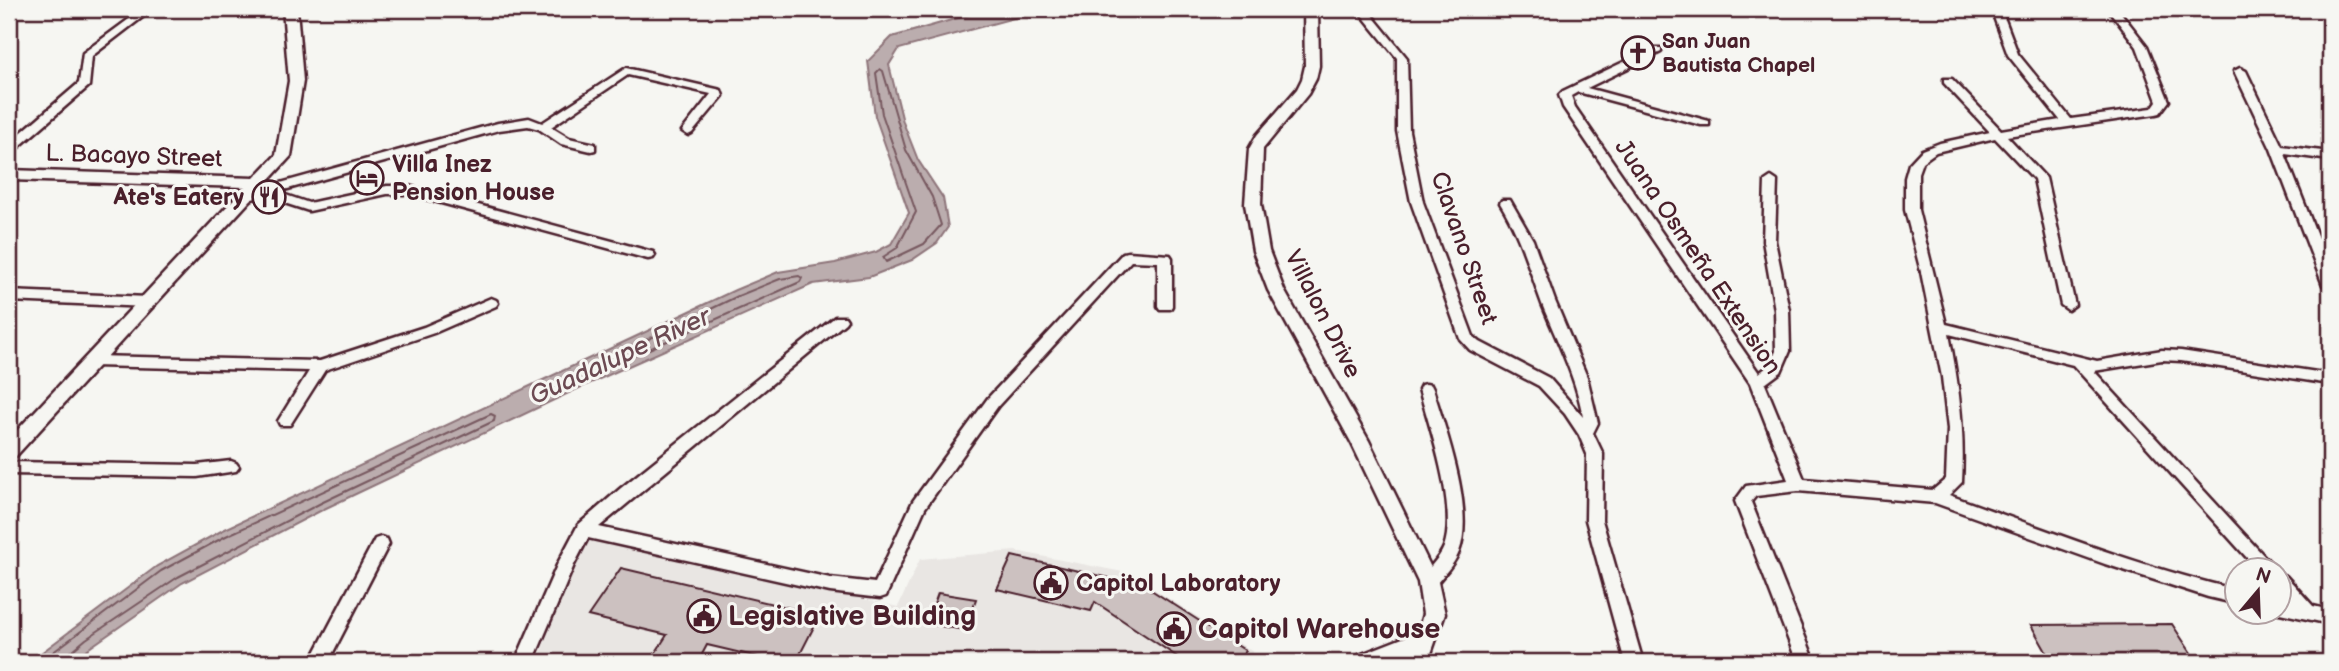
<svg xmlns="http://www.w3.org/2000/svg" width="2339" height="671" font-family="'Balsamiq Sans',sans-serif">
<style>
.built{fill:#e9e6e3}
.water{fill:#bbadae;stroke:#8e747a;stroke-width:2}
.lines{fill:none;stroke-linecap:round;stroke-linejoin:round}
.shore{stroke:#77585f;stroke-width:2}
.building{fill:#ccc1c0;stroke:#4a1f2b;stroke-width:2}
.minor-casing{stroke:#4a1f2b;stroke-width:5}
.tertiary-casing{stroke:#4a1f2b;stroke-width:5}
.minor{fill:#f6f6f2;fill-rule:evenodd}
.tertiary{fill:#f6f6f2;fill-rule:evenodd}
.labels{text-anchor:middle;dominant-baseline:central;stroke-width:6;stroke-linejoin:round;paint-order:stroke}
.far-poi-label{font-size:21px;font-weight:bold;fill:#4a1f2b;stroke:#f6f6f2;text-anchor:start}
.street-label{font-size:24px;fill:#4a1f2b;stroke:#f6f6f2}
.poi-label{font-size:24px;font-weight:bold;fill:#4a1f2b;stroke:#f6f6f2;text-anchor:start}
.water-label{font-size:26px;font-style:italic;fill:#6c4a52;stroke:#f6f6f2}
.near-poi-label{font-size:28px;font-weight:bold;fill:#4a1f2b;stroke:#f6f6f2;text-anchor:start}
</style>
<rect width="100%" height="100%" fill="#f6f6f2"/>
<filter id="ink" filterUnits="userSpaceOnUse"><feTurbulence type="fractalNoise" baseFrequency=".0143" numOctaves="2"/><feDisplacementMap in="SourceGraphic" scale="14" xChannelSelector="R" yChannelSelector="G"/><feConvolveMatrix kernelMatrix="1 2 1 2 8 2 1 2 1" color-interpolation-filters="sRGB"/></filter>
<g filter="url(#ink)">
<path class="built" d="M587,534L898,607L920,559L1015,551L1128,573L1253,652L1243,662H537Z"/>
<path class="water" d="M990,9H1047L899,49L889,65L903,122L918,160L943,198L948,227L937,243L912,260L869,277L813,284L577,389L324,509L182,583L69,662H29L157,566L223,530L735,290L778,272L835,263L876,252L891,244L909,213L875,116L868,61L892,37Z"/>
<g class="lines">
<g class="shore">
<path d="M880,69L883,71L906,150L932,197L941,225L924,244L886,262L883,257L897,248L916,212L882,114L876,73Z"/>
<path d="M799,276L802,278L800,282L566,386L562,384L563,380L738,296L780,279Z"/>
<path d="M40,662L161,571L226,536L491,414L495,416L494,421L321,503L178,577L86,639L67,655L65,662"/>
</g>
</g>
<g class="building">
<path d="M1012,556L1127,582L1131,577L1246,651L1237,662H1185L1095,602L1091,611L997,589Z"/>
<path d="M621,568L820,615L796,662H779L707,645L698,662H684L654,655L667,635L588,616Z"/>
<path d="M938,593L976,599L965,630L927,624Z"/>
<path d="M2172,624L2197,662H2052L2031,625Z"/>
</g>
<g class="lines">
<defs>
<g id="minor">
<path d="M1357,9H1367L1407,58L1409,131L1423,202L1473,336L1480,342L1549,378L1583,417C1576,377 1557,341 1542,304C1529,269 1520,235 1500,203L1502,200H1510L1533,240L1555,301L1587,377L1598,423L1593,433L1603,454L1602,520L1643,662H1625L1586,520L1587,454L1579,435L1565,414L1539,386L1470,350L1460,339L1411,202L1397,131V58Z"/>
<path d="M1991,9H2001L2018,54L2071,119L2152,108L2157,101L2137,47L2108,9H2118L2147,46L2169,101L2160,113L2156,114L2007,136L2046,178L2075,305L2068,310L2061,305L2034,179L1995,138L1936,152L1922,162L1918,173V210L1946,324L2097,361L2162,350L2181,351L2330,374V384L2181,361L2162,360L2094,371L2277,570H2258L2073,365L1949,334C1959,384 1965,432 1962,482L1949,495C2044,529 2139,567 2238,590V604L2208,597L2105,564L1935,503L1798,491L1756,496L1751,502L1815,662H1797L1735,501L1746,486L1788,480L1750,383L1563,107L1559,95L1563,91L1653,48H1661V52L1587,88L1709,121V125H1701L1578,92L1571,96L1575,107L1759,373L1770,365L1776,351L1775,310L1763,241L1765,181L1771,177L1777,181L1775,241L1789,310L1790,351L1781,372L1765,384L1804,479L1933,490L1946,479L1948,429L1942,377L1921,272L1905,210V178L1909,164L1922,150L1940,143L1990,132L1944,83V79H1952L2001,130L2060,120L2008,55Z"/>
<path d="M140,11L145,14L144,16L92,56L89,86L13,152L9,153V143L79,83L83,53Z"/>
<path d="M626,68L721,90L723,96L692,133L688,135L682,131L711,94L628,75L551,127L569,138L595,144V150L591,151L561,144L539,129L528,126L499,130L277,192L309,203L387,186H408L653,252L655,255L653,258L648,259L408,194H387L309,211L263,196L245,201L239,197L241,194L498,123L529,118L542,123Z"/>
<path d="M2240,68L2246,71L2282,146L2330,152V160L2285,154L2318,238L2330,240V248L2322,247L2330,269V289L2323,285L2271,149L2234,71Z"/>
<path d="M1128,252L1170,255L1172,258V306L1170,309H1160L1158,306V262L1131,261L998,406L925,508L886,596L880,598L830,592L588,538L574,565L533,662H515L558,563L578,525L621,488L835,317H845L847,320L845,323L599,527L830,578L875,583L913,501L988,398L1123,253Z"/>
<path d="M9,291L148,297L155,302L148,307L9,301Z"/>
<path d="M491,298L496,300L498,303L496,306L434,333L325,370L290,425H280L278,421L309,371L92,366L85,361L92,356L320,361L424,327Z"/>
<path d="M1426,384L1431,385L1433,389C1446,431 1475,511 1459,552C1454,565 1442,576 1434,587L1428,589L1422,587L1420,582C1426,569 1439,560 1444,547C1458,509 1430,428 1419,389L1421,385Z"/>
<path d="M231,461L236,463L239,467L236,471L197,477L9,474V462L197,465Z"/>
<path d="M381,537L387,539L389,544L328,662H310L375,539Z"/>
<path d="M2280,574L2286,576L2313,606L2330,610V624L2275,612H2280V599L2287,600L2280,592Z"/>
</g>
<g id="tertiary">
<path d="M283,9H297L303,81L291,156L16,456L9,458V439L245,187L9,180V170L254,178L276,155L289,81Z"/>
<path d="M1304,9H1318L1319,66L1316,79L1308,94L1263,149L1261,204L1269,251L1284,290L1369,441L1438,582L1445,614L1428,662H1404L1407,656L1391,662H1356L1359,655L1418,632L1423,614L1418,582L1351,442L1268,290L1253,251L1245,204L1249,149L1257,135L1297,89L1302,79L1305,66Z"/>
</g>
</defs>
<use href="#minor" class="minor-casing"/>
<use href="#tertiary" class="tertiary-casing"/>
<use href="#minor" class="minor"/>
<use href="#tertiary" class="tertiary"/>
</g>
</g>
<defs>
<symbol id="church-ring" viewBox="-11 -11 22 22"><circle r="9.5" fill="#f6f6f2" stroke="#4a1f2b" stroke-width="1.5"/><path d="M-1.2-6h2.4v3.5h3.3v2.4h-3.3V6h-2.4V-.1h-3.3v-2.4h3.3Z" fill="#4a1f2b"/></symbol>
<symbol id="hotel-ring" viewBox="-11 -11 22 22"><circle r="9.5" fill="#f6f6f2" stroke="#4a1f2b" stroke-width="1.5"/><path d="M-6-4.5h1.5V1H6V5H4.5V3h-9V5H-6ZM-4 0a1.8 1.8 0 1 1 3.6 0ZM.5 0V-2.5h3Q6-2.5 6 0Z" fill="#4a1f2b"/></symbol>
<symbol id="restaurant-ring" viewBox="-11 -11 22 22"><circle r="9.5" fill="#f6f6f2" stroke="#4a1f2b" stroke-width="1.5"/><path d="M-5-6h1v4h1v-4h1v4h1v-4h1v5L-1.5 .5V6h-2V.5L-5-1ZM5-6V6H3V1.5H1.5Q1.5-4 5-6Z" fill="#4a1f2b"/></symbol>
<symbol id="civic-ring" viewBox="-11 -11 22 22"><circle r="9.5" fill="#f6f6f2" stroke="#4a1f2b" stroke-width="1.5"/><path d="M-.6-6.5H3V-4.5H.6V-3L4-1V1h2V6H-6V1h2V-1L-.6-3ZM-1.2 2.5V6h2.4V2.5Z" fill="#4a1f2b"/></symbol>
</defs>
<g fill-rule="evenodd">
<use href="#church-ring" x="1619" y="34" width="38" height="38"/>
<use href="#hotel-ring" x="348" y="159" width="38" height="38"/>
<use href="#restaurant-ring" x="250" y="178" width="38" height="38"/>
<use href="#civic-ring" x="1032" y="564" width="38" height="38"/>
<use href="#civic-ring" x="685" y="597" width="38" height="38"/>
<use href="#civic-ring" x="1155" y="610" width="38" height="38"/>
</g>
<g class="labels">
<g class="far-poi-label">
<text x="1662" y="41">San Juan<tspan x="1662" dy="24">Bautista Chapel</tspan></text>
</g>
<g class="street-label">
<text transform="translate(134 156) rotate(2)">L. Bacayo Street</text>
<text transform="translate(1464 248) rotate(71)">Clavano Street</text>
<text transform="translate(1698 257) rotate(56)">Juana Osmeña Extension</text>
<text transform="translate(1323 314) rotate(63)">Villalon Drive</text>
</g>
<g class="poi-label">
<text x="392" y="164">Villa Inez<tspan x="392" dy="28">Pension House</tspan></text>
<text x="244" y="197" text-anchor="end">Ate's Eatery</text>
<text x="1076" y="583">Capitol Laboratory</text>
</g>
<g class="water-label">
<text transform="translate(620 357) rotate(-25)">Guadalupe River</text>
</g>
<g class="near-poi-label">
<text x="728" y="616">Legislative Building</text>
<text x="1198" y="629">Capitol Warehouse</text>
</g>
</g>
<rect width="2339" height="671" fill="none" stroke="#f6f6f2" stroke-width="35"/>
<rect x="18" y="18" width="2304" height="636" fill="none" stroke="#4a1f2b" stroke-width="2.5" filter="url(#ink)"/>
<g transform="translate(2258 591) rotate(19)"><circle r="33" fill="#f6f6f2" stroke="#b1a0a2" stroke-width="2"/>
<path d="M0-5L12 26L0 18L-12 26Z" fill="#4a1f2b"/>
<text y="-10" font-size="19" font-weight="bold" text-anchor="middle" fill="#4a1f2b">N</text>
</g>
</svg>
